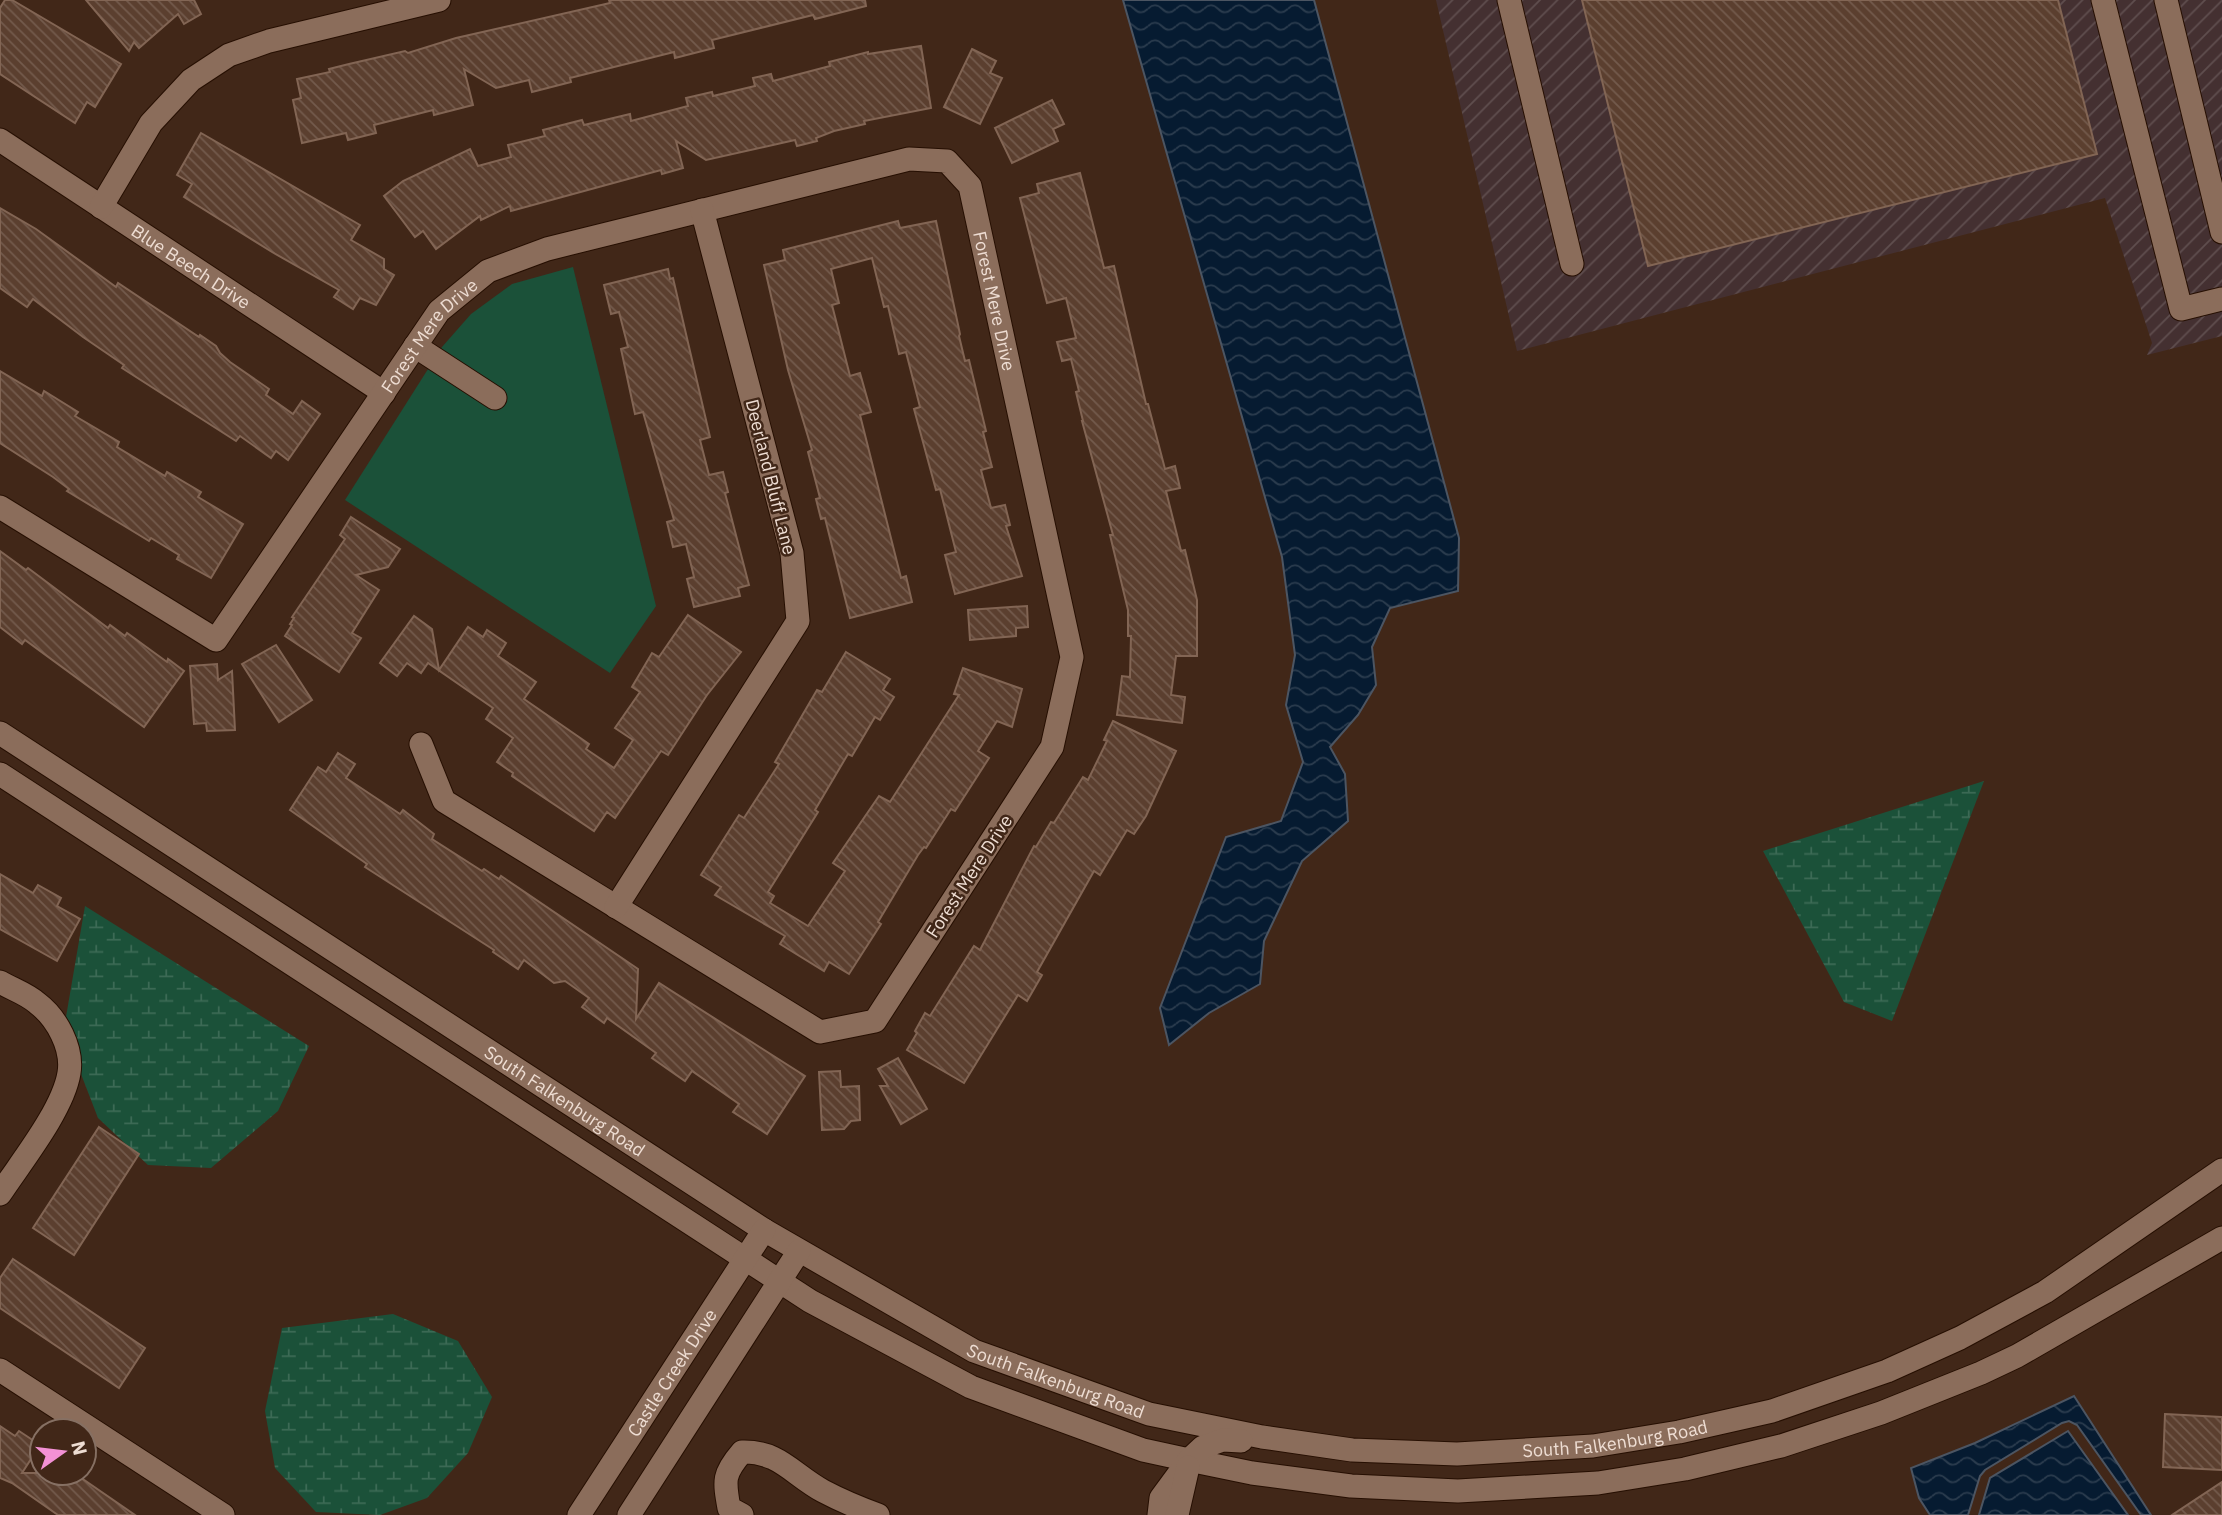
<svg xmlns="http://www.w3.org/2000/svg" width="2222" height="1515" font-family="'IBM Plex Sans',sans-serif">
<style>
.industrial{fill:url(#industrial-furrows)}
.wetland{fill:url(#wetland-marsh)}
.green{fill:#1b5139}
.water{fill:url(#water-waves);stroke:#4c5562;stroke-width:2}
.building{fill:url(#building-back-hatch);stroke:#826554;stroke-width:2}
.lines{fill:none;stroke-linecap:round;stroke-linejoin:round}
.minor-casing{stroke:#260f02;stroke-width:25}
.minor{stroke:#8b6d5b;stroke-width:23}
.labels{text-anchor:middle;dominant-baseline:central;stroke-width:5;stroke-linejoin:round;paint-order:stroke}
.street-label{font-size:18px;fill:#eeddd3;stroke:#412718}
</style>
<defs>
<pattern id="industrial-furrows" width="10" height="10" patternUnits="userSpaceOnUse" patternTransform="scale(1.75)"><rect width="10" height="10" fill="#443031"/><path d="M-1 1l2-2M0 10L10 0M9 11l2-2" fill="none" stroke="#5f4e4e"/></pattern>
<pattern id="wetland-marsh" width="20" height="14" patternUnits="userSpaceOnUse" patternTransform="scale(1.75)"><rect width="20" height="14" fill="#1b5139"/><path d="M1 5h8M5 5V1M11 12h8M15 12V8" fill="none" stroke="#3c6a55"/></pattern>
<pattern id="water-waves" width="16" height="10" patternUnits="userSpaceOnUse" patternTransform="scale(1.75)"><rect width="16" height="10" fill="#061b31"/><path d="M0 5q4-4 8 0t8 0" fill="none" stroke="#2b3c4e"/></pattern>
<pattern id="building-back-hatch" width="6" height="6" patternUnits="userSpaceOnUse" patternTransform="scale(1.75)"><rect width="6" height="6" fill="#5b3f2f"/><path d="M-1 5l2 2M0 0l6 6M5-1l2 2" fill="none" stroke="#735a4c"/></pattern>
</defs>
<rect width="100%" height="100%" fill="#412718"/>
<path class="industrial" d="M1436,0H2222V336L2147,355L2152,343L2105,198L1517,351Z"/>
<g class="wetland">
<path d="M1984,781L1892,1021L1844,1002L1763,851Z"/>
<path d="M85,906L309,1046L278,1111L211,1168L148,1165L98,1118L81,1074L79,1044L66,1017Z"/>
<path d="M393,1314L458,1341L492,1397L468,1453L427,1498L380,1515L316,1512L275,1468L265,1411L282,1328Z"/>
</g>
<path class="green" d="M573,267L656,606L610,673L345,500L442,347L471,314L512,284Z"/>
<g class="water">
<path d="M1123,0H1314L1459,538L1458,591L1390,608L1372,647L1376,685L1358,715L1330,747L1345,774L1348,821L1302,861L1264,941L1260,984L1209,1013L1169,1045L1160,1008L1226,837L1281,821L1303,762L1286,705L1295,655L1282,557Z"/>
<path d="M2074,1396L2151,1515H2141L2077,1425L2069,1421L2062,1423L1985,1470L1980,1476L1968,1515H1930L1919,1498L1911,1468L1975,1443Z"/>
<path d="M2068,1431L2128,1515H1979L1990,1478Z"/>
</g>
<g class="building">
<path d="M5,0H12L121,64L95,107L87,102L75,123L0,74V8Z"/>
<path d="M86,0H194L201,14L184,24L178,14L139,48L134,42L129,51Z"/>
<path d="M609,0H865L866,6L815,19L813,15L712,40L714,48L675,58L674,52L570,78L571,82L532,92L529,80L496,88L464,69L473,105L434,115L433,110L374,125L376,133L348,140L346,133L302,143L293,100L301,98L297,79L330,72L329,69L349,64L405,51L408,53L456,38L610,3Z"/>
<path d="M1582,0H2058L2097,154L1648,266Z"/>
<path d="M921,46L931,108L864,121L865,124L834,131L816,138L817,141L797,146L795,140L706,160L676,141L683,168L662,174L661,170L511,211L510,206L481,220L480,216L436,249L423,231L415,237L384,196L403,181L470,149L478,166L511,157L508,145L545,136L543,130L582,120L584,125L630,114L631,121L688,106L686,98L712,92L713,96L755,86L753,78L771,74L773,81L830,66L829,62L868,52V54Z"/>
<path d="M972,49L996,61L990,73L1002,78L980,124L944,107Z"/>
<path d="M1052,100L1064,124L1053,129L1058,141L1012,163L995,128Z"/>
<path d="M201,133L360,225L351,240L384,259V269L394,275L376,305L360,298L353,309L334,297L339,290L272,252L184,197L192,184L177,175Z"/>
<path d="M1080,173L1104,268L1114,266L1146,404H1148L1165,469L1175,466L1180,488L1166,491L1181,551L1185,550L1197,600V656H1176L1171,695L1185,697L1182,723L1117,715L1122,676L1130,677L1131,636H1128V610L1110,535H1113L1082,421H1083L1076,392L1079,391L1071,359L1062,361L1057,342L1076,338L1066,298L1047,303L1020,198L1039,193L1037,184Z"/>
<path d="M0,208L36,229L116,287L118,283L199,337L200,335L216,346L220,353L230,362L269,389L266,395L293,414L302,401L320,414L288,460L276,451L271,458L240,436L236,441L122,368L124,365L83,337L33,299L27,307L0,288Z"/>
<path d="M898,221L900,228L936,221L960,334L959,336L965,361L969,360L986,431L983,432L992,467L981,470L991,508L1005,505L1010,525L1006,526L1022,576L955,594L945,555L956,552L940,489L936,490L914,409L920,407L906,352L899,354L888,306L884,307L872,258L831,269L839,303L832,305L850,376L860,373L871,412L860,415L901,578L906,576L912,602L850,618L825,518L821,519L816,499L820,498L808,452L812,450L788,370L764,265L785,260L783,250Z"/>
<path d="M668,269L670,279L673,278L710,437L700,440L709,475L723,472L728,492L725,493L749,585L738,588L740,596L694,607L687,579L694,577L686,544L673,547L667,522L674,520L643,412L635,414L621,349L628,347L619,312L611,314L604,285Z"/>
<path d="M0,371L42,396L44,391L78,412L75,416L119,442L117,447L165,476L167,472L201,492L198,497L243,524L211,578L177,559L179,555L151,538L149,541L67,491L69,489L53,477L0,443Z"/>
<path d="M351,517L400,549L388,567L356,575L379,590L352,633L361,638L339,672L285,636L292,625L290,624L294,618L292,617L345,539L340,535Z"/>
<path d="M0,551L26,570L28,568L108,628L110,625L125,636L127,633L167,662L168,659L184,671L144,727L25,640L22,644L0,627Z"/>
<path d="M1027,606L1028,627L1016,628V636L970,640L968,610Z"/>
<path d="M688,615L741,652L707,695L668,755L661,751L615,818L607,812L594,831L512,776L513,773L497,762L513,738L486,719L493,708L428,663L421,673L407,663L397,676L380,663L414,616L432,629L439,670L468,627L483,637L487,630L506,643L498,656L536,682L524,699L589,744L586,749L614,768L633,740L615,728L640,692L632,687L652,653L659,657Z"/>
<path d="M276,645L312,700L279,722L242,664Z"/>
<path d="M846,652L890,679L883,690L894,697L880,720L875,717L852,756L848,754L815,810L818,812L768,892L774,896L770,903L808,926L845,871L833,863L879,796L890,802L959,695L954,694L963,668L1022,689L1012,727L997,721L978,751L989,758L955,811L951,809L926,848L924,847L918,855L878,922L881,924L849,974L829,962L824,971L780,944L785,936L715,895L721,887L701,875L739,815L744,818L779,764L775,762L817,690L822,692Z"/>
<path d="M217,664L218,680L232,671L235,730L207,731L206,723L194,724L190,666Z"/>
<path d="M1113,721L1176,751L1146,816L1134,834L1127,830L1100,875L1094,871L1037,972L1042,975L1027,1001L1018,995L964,1083L907,1050L917,1033L915,1031L925,1013L930,1016L974,946L980,950L1034,846L1036,847L1051,822L1054,823L1083,777L1088,780L1107,741L1104,740Z"/>
<path d="M338,753L355,764L346,778L400,814L403,810L434,834L432,839L482,871L484,869L499,879L501,876L638,969L636,1019L659,983L805,1076L767,1134L733,1112L739,1104L692,1071L685,1081L652,1058L656,1053L607,1018L604,1023L582,1007L589,998L565,981L554,983L524,960L518,969L493,952L494,950L365,867L367,864L290,810L318,767L326,772Z"/>
<path d="M0,874L33,893L38,885L61,898L57,906L80,919L57,961L0,929Z"/>
<path d="M898,1058L927,1109L901,1124L880,1086H888L878,1069Z"/>
<path d="M840,1071L841,1087L859,1086L860,1120L851,1121L844,1129L822,1130L819,1072Z"/>
<path d="M99,1127L139,1154L74,1255L33,1228Z"/>
<path d="M13,1259L145,1348L119,1388L0,1308V1278Z"/>
<path d="M2165,1414L2222,1417V1470L2163,1467Z"/>
<path d="M0,1426L15,1436L19,1431L40,1445L22,1473H74L135,1515H58L12,1483L0,1478Z"/>
<path d="M2222,1482V1515H2172Z"/>
</g>
<g class="lines">
<defs>
<g id="minor">
<path d="M1509,0L1572,264"/>
<path d="M2103,0L2181,309L2222,299"/>
<path d="M2166,0L2222,232"/>
<path id="s1" d="M0,140L384,393"/>
<path d="M101,207L151,123L191,80L229,55L269,41L439,0"/>
<path d="M415,346L495,398"/>
<path id="s2" d="M0,507L216,640L439,311L488,271L547,249L909,159L947,161L970,186L1072,657L1052,747L875,1021L820,1032L444,801L421,744"/>
<path id="s3" d="M0,733L764,1230L974,1351L1149,1414L1262,1437L1352,1450L1457,1454L1593,1446L1679,1432L1772,1411L1887,1371L1960,1338L2045,1292L2222,1170"/>
<path d="M0,774L810,1301L971,1387L1143,1450L1189,1460L1252,1473L1351,1486L1458,1491L1598,1483L1685,1469L1781,1446L1881,1413L1981,1373L2017,1356L2222,1238"/>
<path d="M616,907L798,621L792,553L702,210"/>
<path d="M0,982C12,989 27,994 37,1003C57,1018 73,1048 69,1073C63,1110 21,1162 0,1194"/>
<path d="M0,1370L223,1515"/>
<path id="s4" d="M579,1515L764,1230"/>
<path d="M629,1515L799,1251"/>
<path d="M742,1515L729,1508C724,1480 723,1474 742,1452C779,1451 792,1474 823,1491C840,1500 859,1508 878,1515"/>
<path d="M1159,1515L1161,1498L1189,1460L1203,1447L1223,1440L1241,1441"/>
<path d="M1177,1515L1188,1467"/>
</g>
</defs>
<use href="#minor" class="minor-casing"/>
<use href="#minor" class="minor"/>
</g>
<g class="labels">
<g class="street-label">
<text stroke="none"><textPath href="#s1" startOffset="229">Blue Beech Drive</textPath></text>
<text stroke="none"><textPath href="#s2" startOffset="1340">Forest Mere Drive</textPath></text>
<text stroke="none"><textPath href="#s2" startOffset="626">Forest Mere Drive</textPath></text>
<text transform="translate(771 477) rotate(76)">Deerland Bluff Lane</text>
<text transform="translate(969 876) rotate(-57)">Forest Mere Drive</text>
<text stroke="none"><textPath href="#s3" startOffset="674">South Falkenburg Road</textPath></text>
<text stroke="none"><textPath href="#s4" startOffset="170">Castle Creek Drive</textPath></text>
<text stroke="none"><textPath href="#s3" startOffset="1241">South Falkenburg Road</textPath></text>
<text stroke="none"><textPath href="#s3" startOffset="1810">South Falkenburg Road</textPath></text>
</g>
</g>
<g transform="translate(63 1452) rotate(76)"><circle r="33" fill="#412718" stroke="#867063" stroke-width="2"/>
<path d="M0-5L12 26L0 18L-12 26Z" fill="#f391d5"/>
<text y="-10" font-size="19" font-weight="bold" text-anchor="middle" fill="#eeddd3">N</text>
</g>
</svg>
